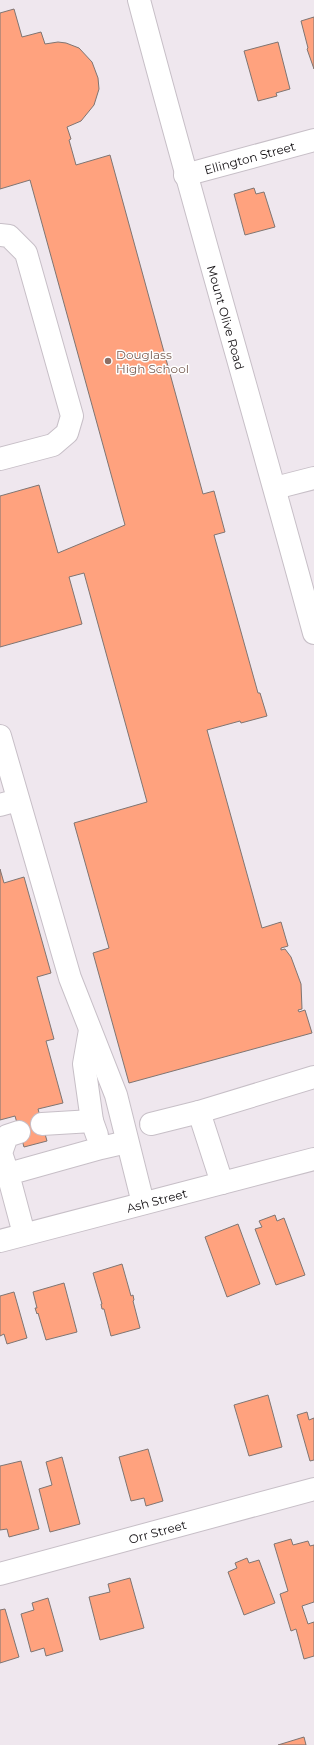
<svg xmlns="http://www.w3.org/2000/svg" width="314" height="1745" font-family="Montserrat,sans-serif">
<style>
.building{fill:#ffa27e;stroke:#7f7572}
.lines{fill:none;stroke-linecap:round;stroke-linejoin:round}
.minor-casing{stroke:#c7bfc7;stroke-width:24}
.minor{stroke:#fff;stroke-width:22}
.education-dot{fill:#8d6e63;stroke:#fff;stroke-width:1.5}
.labels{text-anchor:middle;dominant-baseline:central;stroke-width:3;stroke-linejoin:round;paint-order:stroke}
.street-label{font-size:12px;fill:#120f12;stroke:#fff}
.education-label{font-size:12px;fill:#785e54;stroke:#fff;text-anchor:start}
</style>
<rect width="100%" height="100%" fill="#efe7ee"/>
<g class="building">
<path d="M14,9L22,37L41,32L45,44L58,42L66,43L79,48L92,62L98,78L99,89L94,105L81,121L67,127L71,139L69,140L76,165L110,155L203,494L214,491L225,532L214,535L258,693H260L267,716L241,723L240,721L207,730L262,928L281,922L288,946L281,948V950L285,949L291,957L301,984L302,1009L298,1010L299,1012L305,1010L312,1033L129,1083L93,953L109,948L74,823L147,802L84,573L69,577L82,624L0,647V496L39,485L58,553L125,525L30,180L0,189V13Z"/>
<path d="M314,17V69L307,49L308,48L301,21Z"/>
<path d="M278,42L290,89L276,93L277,96L258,101L244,51Z"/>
<path d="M254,188L256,194L264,192L275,227L245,235L234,194Z"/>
<path d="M0,869L4,883L24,877L51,973L37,977L54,1039L46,1041L63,1103L38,1109L47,1141L24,1147L15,1116L0,1120Z"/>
<path d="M275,1215L277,1221L284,1218L305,1275L276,1285L255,1229L262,1227L259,1221Z"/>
<path d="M238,1224L260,1284L227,1297L205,1237Z"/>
<path d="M122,1264L131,1296L133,1295L134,1300L133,1301L140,1328L111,1336L104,1309H102L101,1304H102L93,1273Z"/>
<path d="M64,1283L77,1332L46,1340L38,1313L37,1314L35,1308H37L33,1292Z"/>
<path d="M14,1292L27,1338L7,1344L4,1334L0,1336V1296Z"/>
<path d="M268,1395L282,1447L249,1456L234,1405Z"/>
<path d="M307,1412L309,1420L314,1418V1460L310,1461L297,1415Z"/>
<path d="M148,1449L163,1501L146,1506L144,1498L131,1501L119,1457Z"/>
<path d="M62,1457L80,1524L50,1532L39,1489L52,1485L46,1462Z"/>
<path d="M21,1461L39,1529L9,1537L7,1529L0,1530V1466Z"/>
<path d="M291,1539L293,1545L308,1541L310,1546L314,1545V1602L302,1606L308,1624L314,1622V1656L304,1659L296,1629L291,1631L280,1594L288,1591L274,1544Z"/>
<path d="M247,1558L249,1563L259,1560L275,1603L244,1615L228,1572L237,1568L235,1563Z"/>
<path d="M130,1578L144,1628L100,1640L89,1597L110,1592L108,1584Z"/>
<path d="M48,1598L63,1651L46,1656L44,1648L31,1652L21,1614L34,1610L32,1603Z"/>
<path d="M5,1609L19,1657L0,1663V1610Z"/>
<path d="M304,1737L306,1745H278Z"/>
</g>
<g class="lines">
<defs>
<g id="minor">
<path id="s1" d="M139,0C195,212 257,422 314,633"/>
<path id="s2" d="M185,175L314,140"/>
<path d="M0,235L9,236L26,253L72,416L67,433L53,445L0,459"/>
<path d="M275,488L314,478"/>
<path d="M0,736L70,978L116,1095L143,1203"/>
<path d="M0,805L18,800"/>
<path d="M90,1030L84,1064L92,1121"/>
<path d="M199,1112L314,1077"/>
<path d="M42,1124L92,1121L97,1135"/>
<path d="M151,1124L199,1112L222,1183"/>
<path d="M8,1174L1,1153L7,1136L19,1132"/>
<path d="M24,1234L8,1174L101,1148L127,1142"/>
<path id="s3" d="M0,1241L314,1159"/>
<path id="s4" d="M0,1574L314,1489"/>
</g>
</defs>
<use href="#minor" class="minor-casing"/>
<use href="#minor" class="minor"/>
</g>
<circle class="education-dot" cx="108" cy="361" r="4"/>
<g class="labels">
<g class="street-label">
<text stroke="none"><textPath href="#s2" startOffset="67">Ellington Street</textPath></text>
<text stroke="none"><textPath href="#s1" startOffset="329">Mount Olive Road</textPath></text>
<text stroke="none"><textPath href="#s3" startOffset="162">Ash Street</textPath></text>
<text stroke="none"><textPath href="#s4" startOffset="163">Orr Street</textPath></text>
</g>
<g class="education-label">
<text x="116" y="354">Douglass<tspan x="116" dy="14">High School</tspan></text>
</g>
</g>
</svg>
